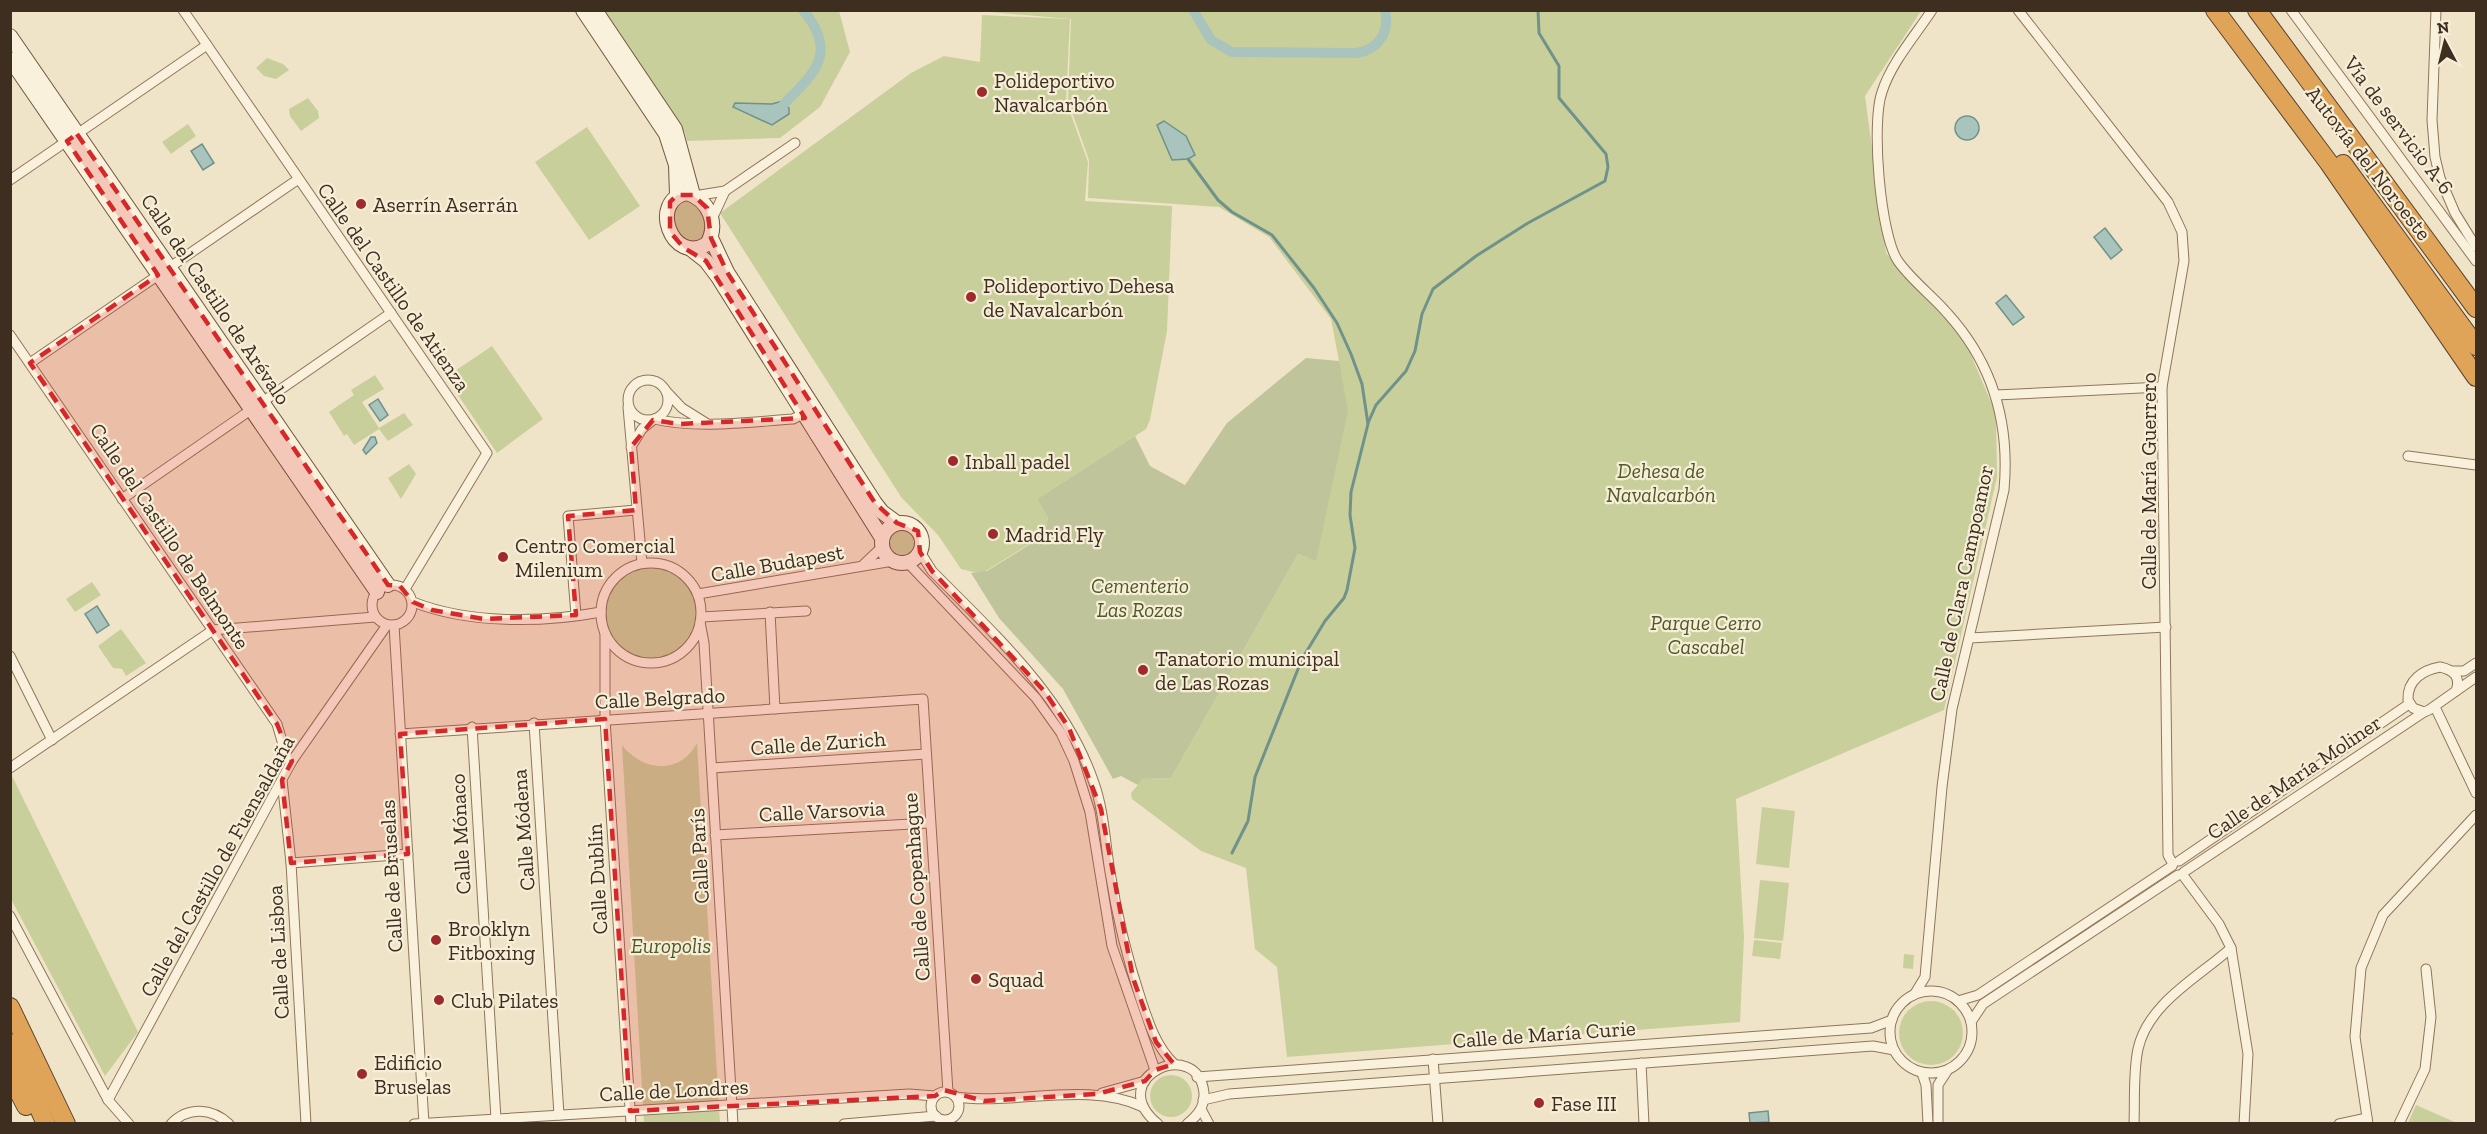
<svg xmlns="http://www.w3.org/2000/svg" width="2487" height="1134" font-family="'Zilla Slab',serif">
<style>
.green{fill:#c9cf9b}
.cemetery{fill:#bfc49a}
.water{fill:#a9c4bc;stroke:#6f938a;stroke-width:1.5}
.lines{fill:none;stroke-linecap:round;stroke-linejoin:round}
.stream{stroke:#6f938a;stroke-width:3}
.canal{stroke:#a9c4bc;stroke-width:10}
.street-casing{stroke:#8d765c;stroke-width:11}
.secondary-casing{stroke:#6f573f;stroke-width:16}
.highway-casing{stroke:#5b4430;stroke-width:20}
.street{stroke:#faf1dc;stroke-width:9}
.secondary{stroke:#faf1dc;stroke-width:14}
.highway{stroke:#e0a458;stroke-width:18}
.marked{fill:#d62828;fill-opacity:0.2;stroke:#d62828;stroke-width:4.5;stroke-dasharray:12 8;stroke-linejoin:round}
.poi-dot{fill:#9e2a2b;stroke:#f7eed8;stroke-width:2}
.labels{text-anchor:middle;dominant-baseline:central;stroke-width:4.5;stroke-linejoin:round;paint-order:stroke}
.poi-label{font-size:21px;fill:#3d2e20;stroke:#f7eed8;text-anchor:start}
.street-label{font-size:21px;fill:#3d2e20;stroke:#f7eed8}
.park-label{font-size:21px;font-style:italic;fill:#4d5a26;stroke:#f7eed8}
</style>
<rect width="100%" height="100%" fill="#f0e4c8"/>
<g class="green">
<path d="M603,11H839L850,52L820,107L780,138L687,141L685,133Z"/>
<path d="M979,11H1921L1865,96L1886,253L1965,341L1996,414L1997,477L1944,710L1736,799L1744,937L1740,1022L1287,1057L1277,967L1255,949L1246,868L1201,851L1132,799L1131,793L1143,779L1171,778L1298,554L1308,558L1339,361L1331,319L1269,237L1219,207L1088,198L1089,160L1068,101L1071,19Z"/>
<path d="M982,15L1070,19L1066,101L1088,162L1085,201L1172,206V209L1167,331L1150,420L1146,429L1037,499L1048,518L1044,535L981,574L961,569L938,535L901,497L720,213L911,73L944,56L980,62Z"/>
<path d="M267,58L283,64L289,70L276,79L264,76L256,68Z"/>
<path d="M308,98L318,111L319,118L301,131L290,116L289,109Z"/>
<path d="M188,124L196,136L171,154L162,142Z"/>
<path d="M587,127L640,206L589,240L535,162Z"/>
<path d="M687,201C705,208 708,225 702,242L689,243C677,234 673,226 672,211L678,202Z"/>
<path d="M492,346L543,419L497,453L446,377Z"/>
<path d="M375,375L384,389L362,402L379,428L404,413L413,425L388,441L379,429L354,445L347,434L344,436L329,412L354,395L351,390Z"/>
<path d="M409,464L416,474L401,499L388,478Z"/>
<circle cx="902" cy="543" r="12"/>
<circle cx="651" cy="613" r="45"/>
<path d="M92,582L101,595L75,612L66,599Z"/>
<path d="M121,629L146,663L126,676L122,669L113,668L98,646Z"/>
<path d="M697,743L720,1123H644L622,745C643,772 680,775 697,743Z"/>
<path d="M10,772L138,1032L105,1076L11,899Z"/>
<path d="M1762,807L1795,811L1789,868L1756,864Z"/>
<path d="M1760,880L1789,883L1783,941L1754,938Z"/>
<path d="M1754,940L1782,943L1780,959L1752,956Z"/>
<path d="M1904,954L1914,955L1913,969L1903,968Z"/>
<circle cx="1931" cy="1033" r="32"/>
<circle cx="1171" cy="1096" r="21"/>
<path d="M2416,1105L2457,1123H2408Z"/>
</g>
<path class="cemetery" d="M1306,358L1339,361L1348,411L1316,561L1298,554L1171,778L1143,779L1138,785L1121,776L1113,779L1063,689L999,618L971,573L987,571L1040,538L1044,535L1048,518L1037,499L1135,436L1150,466L1185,485L1227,423Z"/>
<g class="water">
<path d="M782,101L789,108V114L772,125L733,107L735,103L772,104Z"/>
<circle cx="1967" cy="128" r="12"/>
<path d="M1164,121L1186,136L1195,155L1188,159L1172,160L1157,125Z"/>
<path d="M202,144L214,163L203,170L191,151Z"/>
<path d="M2105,228L2122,250L2111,259L2094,237Z"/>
<path d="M2006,295L2024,317L2013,325L1996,303Z"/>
<path d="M378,399L388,415L380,421L369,405Z"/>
<path d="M371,437H375L377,443L366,454L363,450Z"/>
<path d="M97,606L109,625L97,633L85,614Z"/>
<path d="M1768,1111L1769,1122L1750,1123L1749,1113Z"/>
</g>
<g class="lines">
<g class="stream">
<path d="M1188,159L1218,200L1232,212L1272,235L1314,288L1337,323L1351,354L1362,384L1368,424L1351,492L1350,515L1355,548L1347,590L1344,598L1325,621L1302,659L1255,777L1248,821L1232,853"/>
<path d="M1368,423L1376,405L1406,371L1415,351L1422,314L1433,289L1476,256L1528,223L1605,181L1608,167L1606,154L1559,98V66L1539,33L1538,10"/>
</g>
<g class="canal">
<path d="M1193,10L1211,40L1232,52L1357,53C1379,49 1390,32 1385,10"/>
<path d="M784,104C816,72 838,52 803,10"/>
</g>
<defs>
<g id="street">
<path d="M183,10L487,453L405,589"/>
<path d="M2018,10L2168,202L2182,232L2184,261L2162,387L2168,855L2173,864"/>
<path d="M2291,10L2476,261"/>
<path d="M2436,10L2432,120L2435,157L2440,178L2455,213L2476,247"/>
<path d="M10,180L207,45"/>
<path d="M694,196L725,191L795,143"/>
<path d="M712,219L725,191"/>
<path d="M10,335L277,724L286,755L292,761"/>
<path d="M30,363L297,180"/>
<circle cx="648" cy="400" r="20"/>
<path d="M666,391L682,408L706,423"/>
<path d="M1996,395L2162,387"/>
<path d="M628,407L642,563"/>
<path d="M654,419C699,429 748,422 793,419L803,414"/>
<path d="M631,447L642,429L653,420"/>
<path d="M2408,456L2476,465"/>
<path d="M122,499L391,313"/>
<path d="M920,552L932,571C994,634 1065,697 1094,783C1104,811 1105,842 1110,872C1117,916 1127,958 1141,1000C1149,1024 1156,1046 1174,1064"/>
<path d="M907,562L1036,698L1061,733L1074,761L1090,812L1112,946L1155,1070"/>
<circle cx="651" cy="613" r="50"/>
<path d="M864,564L882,547"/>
<circle cx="392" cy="605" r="20"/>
<path d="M698,594L893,561"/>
<path d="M413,602C469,624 541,623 601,612"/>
<path d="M770,612L775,709"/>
<path d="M576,615L568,516L636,510"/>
<path d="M701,617L806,611"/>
<path d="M700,622L704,643L733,1124"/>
<path d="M394,625L424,1124"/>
<path d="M605,633V719L631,1124"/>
<path d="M1970,638L2166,627"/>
<path d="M10,656L52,740"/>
<path d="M2440,667C2454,670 2461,677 2456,691L2429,710L2424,712L2413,708L2408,700C2407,680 2423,670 2440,667Z"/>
<path d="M2453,671H2464L2476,663"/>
<path d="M2456,691L2476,677"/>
<path d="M2435,707L2476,793"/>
<path d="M534,723L559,1115"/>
<path d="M472,727L496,1119"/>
<path d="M400,734L923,699L948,1092"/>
<path d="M10,768L213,630L375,617"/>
<path d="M712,768L926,754"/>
<path d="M282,780L291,863L306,1124"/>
<path d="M715,835L930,823"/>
<path d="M2179,861L2409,704"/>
<path d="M291,863L408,854"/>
<path d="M2184,872L2424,712"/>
<path d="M2182,874L2219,924L2231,948L2248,1054L2244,1124"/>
<path d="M10,916L108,1100L129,1124"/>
<circle cx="1931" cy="1032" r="41"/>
<path d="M1914,995L1925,977L1942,787L1952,709L2004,490C2010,424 1993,364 1948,314C1933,296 1912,281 1898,261C1880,235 1871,122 1882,92C1891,63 1915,36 1932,10"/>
<path d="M1958,1001L1978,995L2172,866"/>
<path d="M1971,1022L1983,1004L2178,875"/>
<path d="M1433,1059L1438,1124"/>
<path d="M1641,1063L1644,1124"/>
<path d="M1922,1073L1926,1085L1928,1124"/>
<path d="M1197,1077L1871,1028L1892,1020"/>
<circle cx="945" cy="1106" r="14"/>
<path d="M1102,1093L1145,1081"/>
<path d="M956,1097C1015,1105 1089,1081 1143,1107"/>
<path d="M108,1100L292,761L387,625"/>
<path d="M1203,1100L1229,1094L1873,1046L1894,1050"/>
<path d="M1201,1109L1209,1124"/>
<path d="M171,1124C188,1106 212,1108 229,1124"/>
<path d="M414,1124L909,1094L935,1096"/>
<path d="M844,1124L936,1116"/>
<path d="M1158,1124C1102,1078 1198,1035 1204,1093C1205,1107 1197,1116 1187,1124"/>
<path d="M1938,1124V1085L1947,1071"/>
<path d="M2134,1124C2135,1100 2133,1072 2138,1049C2148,1003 2199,977 2231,948"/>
<path d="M2339,1124L2367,1118"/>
<path d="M2368,1124L2355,1037L2361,968L2383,915L2476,815"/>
<path d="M2399,1124L2425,1069L2431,1017L2426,969"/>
</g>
<g id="secondary">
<path d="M583,10L666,134L676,165L677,195"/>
<path d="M595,10L675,129L693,195"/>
<path d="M10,36L388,585"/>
<path d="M10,59L377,592"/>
<path d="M687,193C709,200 719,224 707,244C672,266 648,200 687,193Z"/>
<path d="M711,238L727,272L875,503L882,512L897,523"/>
<path d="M692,250L706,261L718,277L882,538"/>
<circle cx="902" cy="543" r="20"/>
</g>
<g id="highway">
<path d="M2215,10L2329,163L2476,377"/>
<path d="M2257,10L2476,308"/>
<path d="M2343,164L2476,346"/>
<path d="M10,1007L66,1124"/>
<path d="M10,1043L46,1124"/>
<path d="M10,1075L26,1106"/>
</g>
</defs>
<use href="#street" class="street-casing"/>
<use href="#secondary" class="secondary-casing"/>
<use href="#highway" class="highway-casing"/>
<use href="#street" class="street"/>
<use href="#secondary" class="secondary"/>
<use href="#highway" class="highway"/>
</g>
<path class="marked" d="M77,134L388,585L400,586L413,602L432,610L484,619L576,615L568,516L636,510L631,447L653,420L679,424L805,418L706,261L684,248L670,232V202L677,195H693L707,208L711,238L727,272L875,503L897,523L918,531L920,552L932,571L1045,692L1069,728L1101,809L1133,978L1156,1042L1174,1064L1155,1070L1145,1081L1097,1094L984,1101L944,1090L935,1096L630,1111L605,719L400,734L408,854L291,863L282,780L292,761L277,724L30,363L158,275L67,141Z"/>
<g class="poi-dot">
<circle cx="982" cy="92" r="6"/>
<circle cx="361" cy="204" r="6"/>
<circle cx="971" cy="297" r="6"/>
<circle cx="953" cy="461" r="6"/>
<circle cx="993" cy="534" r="6"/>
<circle cx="503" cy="557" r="6"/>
<circle cx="1143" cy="670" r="6"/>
<circle cx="436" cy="940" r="6"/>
<circle cx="976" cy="979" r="6"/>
<circle cx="439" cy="1000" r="6"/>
<circle cx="362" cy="1074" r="6"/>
<circle cx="1539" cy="1103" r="6"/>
</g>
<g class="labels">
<g class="poi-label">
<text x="994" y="80">Polideportivo<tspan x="994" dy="24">Navalcarbón</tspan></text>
<text x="373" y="204">Aserrín Aserrán</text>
<text x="983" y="285">Polideportivo Dehesa<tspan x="983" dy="24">de Navalcarbón</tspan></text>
<text x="965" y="461">Inball padel</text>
<text x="1005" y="534">Madrid Fly</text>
<text x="515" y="545">Centro Comercial<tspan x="515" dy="24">Milenium</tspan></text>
<text x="1155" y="658">Tanatorio municipal<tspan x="1155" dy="24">de Las Rozas</tspan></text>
<text x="448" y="928">Brooklyn<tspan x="448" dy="24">Fitboxing</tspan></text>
<text x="988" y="979">Squad</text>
<text x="451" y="1000">Club Pilates</text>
<text x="374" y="1062">Edificio<tspan x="374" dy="24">Bruselas</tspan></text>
<text x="1551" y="1103">Fase III</text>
</g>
<g class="street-label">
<text transform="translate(2399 125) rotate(53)">Vía de servicio A-6</text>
<text transform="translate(2369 163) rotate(52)">Autovía del Noroeste</text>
<text transform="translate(394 287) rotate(55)">Calle del Castillo de Atienza</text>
<text transform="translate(216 299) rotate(56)">Calle del Castillo de Arévalo</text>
<text transform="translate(2148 481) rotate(-90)">Calle de María Guerrero</text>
<text transform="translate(170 536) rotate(56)">Calle del Castillo de Belmonte</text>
<text transform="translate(777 563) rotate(-10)">Calle Budapest</text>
<text transform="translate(1961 583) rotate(-78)">Calle de Clara Campoamor</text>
<text transform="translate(660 698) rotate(-3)">Calle Belgrado</text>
<text transform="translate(818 743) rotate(-4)">Calle de Zurich</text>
<text transform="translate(2294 777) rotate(-34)">Calle de María Moliner</text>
<text transform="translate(822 811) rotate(-3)">Calle Varsovia</text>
<text transform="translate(523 830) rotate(-94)">Calle Módena</text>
<text transform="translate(460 834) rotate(-93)">Calle Mónaco</text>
<text transform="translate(699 856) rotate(-93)">Calle París</text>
<text transform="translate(217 866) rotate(-61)">Calle del Castillo de Fuensaldaña</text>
<text transform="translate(391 876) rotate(-93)">Calle de Bruselas</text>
<text transform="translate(597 879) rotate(-93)">Calle Dublín</text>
<text transform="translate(916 887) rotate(-94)">Calle de Copenhague</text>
<text transform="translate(278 952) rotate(-93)">Calle de Lisboa</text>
<text transform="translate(1544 1034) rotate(-4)">Calle de María Curie</text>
<text transform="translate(674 1090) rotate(-3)">Calle de Londres</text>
</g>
<g class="park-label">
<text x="1661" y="470">Dehesa de<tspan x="1661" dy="24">Navalcarbón</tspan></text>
<text x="1140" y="585">Cementerio<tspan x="1140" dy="24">Las Rozas</tspan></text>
<text x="1706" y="622">Parque Cerro<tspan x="1706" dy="24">Cascabel</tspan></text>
<text x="671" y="945">Europolis</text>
</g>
</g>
<rect width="2487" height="1134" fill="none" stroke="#3d2e20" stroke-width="24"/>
<g transform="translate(2445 42) rotate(353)" stroke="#f7eed8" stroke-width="4.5" paint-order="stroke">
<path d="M0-4.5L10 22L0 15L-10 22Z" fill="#3d2e20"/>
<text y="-9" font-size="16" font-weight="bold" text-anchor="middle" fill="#3d2e20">N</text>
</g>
</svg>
